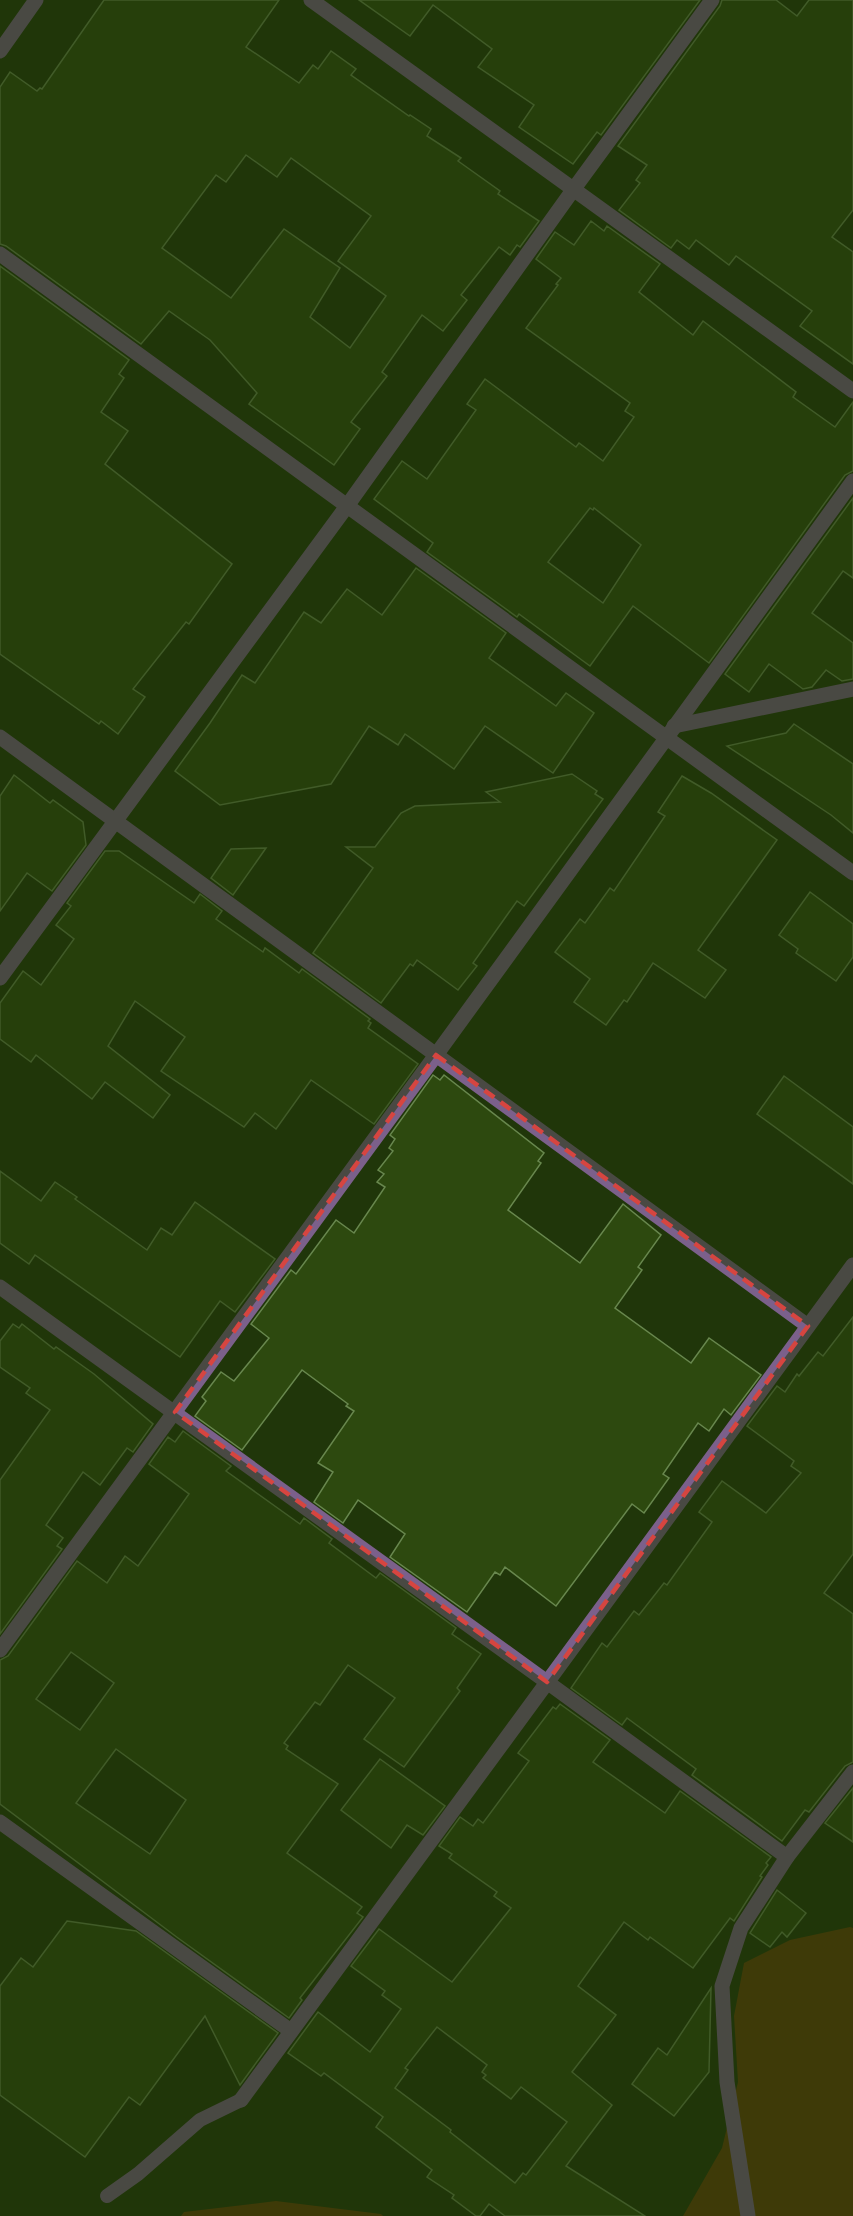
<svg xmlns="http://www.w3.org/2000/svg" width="853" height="2216" font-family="Cabin,sans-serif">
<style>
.green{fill:#623f08}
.building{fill:#2d490f;stroke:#68874e;stroke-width:1.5;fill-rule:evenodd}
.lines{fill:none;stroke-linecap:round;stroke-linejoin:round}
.lane{stroke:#7b608b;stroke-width:14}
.street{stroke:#7b608b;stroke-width:15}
.marked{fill:none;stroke:#d64540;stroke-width:4.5;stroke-dasharray:12 8;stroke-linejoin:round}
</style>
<rect width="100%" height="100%" fill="#20360a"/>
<g class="green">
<path d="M850,1927L853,1928V2216H683L722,2148L738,2082L734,2016L744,1963L790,1940Z"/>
<path d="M276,2201L381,2214L383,2216H181L184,2212Z"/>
</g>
<g class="building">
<path d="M104,0H279L246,47L299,83L313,65L318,69L331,51L356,69L351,75L409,116L410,115L431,129L427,136L461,158L458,161L500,191L498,194L539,221L520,247L517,245L510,255L499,247L461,295L467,300L443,331L422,315L382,372L387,376L351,422L360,429L334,465L249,404L257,393L210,340L169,311L141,344L6,246L0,244V87L10,72L37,91L40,88L42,89ZM246,155L277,177L291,158L371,216L338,261L386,296L350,348L310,317L340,268L284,229L231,298L162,248L216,175L226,182Z"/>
<path d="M359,0H700L601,135L597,132L573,164L519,127L534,105L478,67L492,49L433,5L410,36Z"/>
<path d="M722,0H776L797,16L809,0H853V210L832,237L853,252V364L800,326L812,311L736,256L729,265L696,240L689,249L677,240L671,248L619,210L640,183L636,180L647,165L618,146L720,6Z"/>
<path d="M591,221L604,231L607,226L660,264L639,292L693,335L703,321L796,392L793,397L835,427L853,402V471L845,475L709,663L633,606L590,666L519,614L517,617L427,552L433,543L374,499L402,461L427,479L476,410L467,404L485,379L576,447L579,443L603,461L634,417L625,411L630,403L526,328L558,285L556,284L561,278L536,259L555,232L574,245ZM590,508L593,510L594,508L641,545L603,603L548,562Z"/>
<path d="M0,266L129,360L119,374L124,378L101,412L128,431L105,464L232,564L189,624L186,622L133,689L145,697L118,734L101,721L99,724L0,654Z"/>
<path d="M853,498V578L843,571L812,613L853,643V679L842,681L826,670L812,687L803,689L769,664L749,692L725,674Z"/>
<path d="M416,568L506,633L489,658L556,706L566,693L594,713L553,773L485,726L454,769L405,734L398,745L369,726L331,784L220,805L175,771L210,723L242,675L255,683L304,612L321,623L347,589L382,615Z"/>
<path d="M794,724L853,764V833L831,815L727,746L786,733Z"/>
<path d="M572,774L597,791L595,794L603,799L524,906L517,901L473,963L477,966L458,990L417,960L413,966L410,964L381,1003L313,953L373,868L346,847H375L401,813L415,806L500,802L486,792Z"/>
<path d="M14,775L50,803L53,800L83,822L86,845L52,891L27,873L0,911V796Z"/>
<path d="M682,776L711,793L777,840L698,950L726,970L705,998L653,963L627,1002L624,1000L606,1025L574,1002L590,979L555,952L580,919L585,923L610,888L614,891L665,816L658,812Z"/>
<path d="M266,848L233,895L211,878L231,849Z"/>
<path d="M105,851H119L194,903L200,894L222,911L216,919L263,952L265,948L299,973L302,969L370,1019L368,1021L371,1023L368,1028L418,1064L374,1124L311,1080L276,1129L255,1113L244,1127L161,1071L185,1037L135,1001L108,1046L170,1095L153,1118L105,1082L92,1099L36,1055L31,1062L0,1039V1003L23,971L41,985L74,939L56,925L71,906L67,903Z"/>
<path d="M810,892L853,924V957L836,981L796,953L798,949L779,935Z"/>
<path d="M433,1075L440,1080L444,1075L544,1153L538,1161L541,1163L508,1210L580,1263L623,1204L661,1235L638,1267L642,1270L615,1308L691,1363L709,1338L761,1375L731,1415L724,1409L709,1431L698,1423L663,1474L669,1478L644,1513L632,1504L556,1606L505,1567L500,1575L495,1572L467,1612L390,1557L405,1534L358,1500L343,1523L314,1502L333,1472L318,1463L354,1411L346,1406L348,1404L302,1370L242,1450L195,1416L206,1401L202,1397L221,1372L234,1381L269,1338L251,1324L291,1270L296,1274L336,1220L354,1233L385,1187L377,1182L384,1174L378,1170L393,1151L389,1148L395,1139L390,1135Z"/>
<path d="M784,1076L853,1127V1184L757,1114Z"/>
<path d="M0,1171L41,1201L55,1182L77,1197L75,1199L147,1250L161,1228L172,1235L195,1202L275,1259L235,1312L220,1301L180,1357L35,1255L29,1264L0,1243Z"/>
<path d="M853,1317V1554L824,1593L853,1614V1762L845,1766L809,1812L805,1810L782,1841L692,1775L696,1769L627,1718L622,1725L571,1688L602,1643L607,1647L634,1611L639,1615L664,1583L667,1585L712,1522L699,1512L722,1481L766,1513L801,1473L791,1466L794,1461L747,1426L777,1386L785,1392L797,1374L799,1376L818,1352L823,1356Z"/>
<path d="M13,1324L19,1328L22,1324L54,1349L56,1347L94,1374L153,1424L133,1452L127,1448L100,1485L83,1472L46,1525L63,1538L57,1546L62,1549L0,1634V1480L50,1410L26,1393L30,1388L0,1367V1341Z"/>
<path d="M183,1431L231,1466L226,1471L300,1524L304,1518L332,1539L329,1543L376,1578L380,1573L456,1628L452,1634L481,1654L457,1688L460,1691L404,1767L364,1739L395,1698L348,1665L320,1705L315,1702L284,1743L288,1746L286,1749L338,1784L287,1853L362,1907L357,1913L363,1917L300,1998L302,2000L289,2018L178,1938L0,1804V1660L8,1656L77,1561L107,1583L125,1556L138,1566L189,1494L149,1464L168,1437L175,1442ZM71,1652L114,1683L80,1730L36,1699ZM116,1749L186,1800L150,1854L76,1803Z"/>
<path d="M560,1704L610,1740L593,1762L665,1813L680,1791L771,1857L766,1863L768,1865L760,1876L762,1877L734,1921L730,1918L693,1968L650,1937L648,1940L624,1922L578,1986L616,2015L572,2072L612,2105L566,2166L645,2216H505L489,2204L480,2216H476L452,2198L454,2195L427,2177L432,2170L376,2127L383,2117L324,2073L321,2076L288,2053L318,2012L370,2052L401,2009L382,1995L385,1991L351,1966L379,1929L452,1982L511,1908L494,1896L497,1892L449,1858L452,1854L439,1846L460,1817L473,1826L478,1819L483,1823L529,1761L518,1753L553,1707L556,1709ZM437,2027L487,2065L482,2072L486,2075L483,2078L511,2099L521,2087L567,2122L526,2175L523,2173L515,2183L450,2132L451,2130L395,2088L408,2070L405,2068Z"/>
<path d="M380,1759L445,1806L423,1835L407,1825L391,1848L341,1810Z"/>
<path d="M853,1788V1842L825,1823Z"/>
<path d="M777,1890L806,1913L787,1937L782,1932L770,1947L750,1933Z"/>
<path d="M67,1921L136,1931L278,2033L240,2085L205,2016L140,2105L129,2097L85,2157L0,2095V1986L21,1958L33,1967Z"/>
<path d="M711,1988L709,2072L674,2116L632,2084L658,2048L667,2055Z"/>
</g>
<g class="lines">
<path class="lane" d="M107,2196L138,2174L200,2120L241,2100"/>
<g class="street">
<path d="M311,0L853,391"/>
<path d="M0,51L36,0"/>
<path d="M0,254L853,873"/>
<path d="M674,726L853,689"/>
<path d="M0,737L808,1326"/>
<path d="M0,978L347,506L573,190L712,0"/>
<path d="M0,1287L547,1682L787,1857"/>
<path d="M0,1650L436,1055L853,481"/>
<path d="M0,1822L291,2031"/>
<path d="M241,2100L853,1265"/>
<path d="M748,2216L727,2082L722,1986L741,1928L787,1857L853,1772"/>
</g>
</g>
<path d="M0 0H853V2216H0ZM436,1055L808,1326L547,1682L175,1412Z" fill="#20360a" fill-opacity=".55" fill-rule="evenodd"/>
<path class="marked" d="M436,1055L808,1326L547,1682L175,1412Z"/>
</svg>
